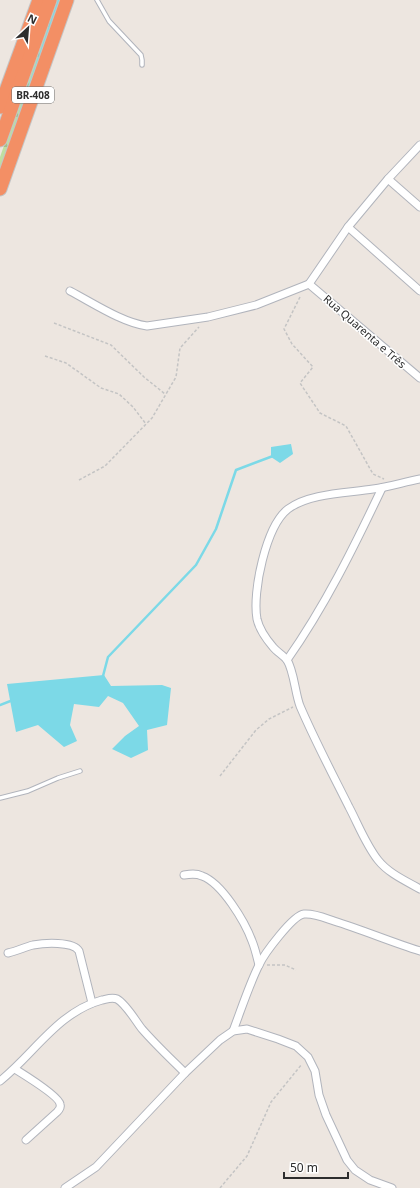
<svg xmlns="http://www.w3.org/2000/svg" width="420" height="1188" font-family="'Noto Sans',sans-serif">
<style>
.forest{fill:url(#forest-firs)}
.water{fill:#7cd9e7}
.lines{fill:none;stroke-linecap:round;stroke-linejoin:round}
.stream{stroke:#7cd9e7;stroke-width:2.5}
.lane-casing{stroke:#b1b4bc;stroke-width:5.5}
.street-casing{stroke:#b1b4bc;stroke-width:9}
.highway-casing{stroke:#c4c4c4;stroke-width:15}
.path{stroke:#c4c4c4;stroke-width:1.5;stroke-dasharray:3 2;stroke-linecap:butt}
.lane{stroke:#fff;stroke-width:3.5}
.street{stroke:#fff;stroke-width:7}
.highway{stroke:#f38f65;stroke-width:13}
.labels{text-anchor:middle;dominant-baseline:central;stroke-width:3;stroke-linejoin:round;paint-order:stroke}
.shield{fill:#fff;stroke:#6c6c6c;stroke-width:1}
.shield-label{font-size:10px;font-weight:bold;fill:#2d2d2d}
.street-label{font-size:11px;fill:#2d2d2d;stroke:#fff}
</style>
<defs>
<pattern id="forest-firs" width="22" height="20" patternUnits="userSpaceOnUse"><rect width="22" height="20" fill="#bfdfa1"/><path d="M5 1l3.5 6h-7zM16 11l3.5 6h-7z" fill="#a4c08b"/></pattern>
</defs>
<rect width="100%" height="100%" fill="#ede6e0"/>
<path class="forest" d="M55,0H64L0,182V157Z"/>
<g class="water">
<path d="M291,444L293,454L280,463L271,457V447Z"/>
<path d="M104,675L111,686L162,685L171,688L167,725L147,730L148,750L131,758L112,749L125,736L139,726L123,703L108,696L99,707L74,704L70,725L77,741L64,747L38,725L16,732L7,684Z"/>
</g>
<g class="lines">
<g class="stream">
<path d="M11,140L59,0"/>
<path d="M103,676L108,657L196,565L216,529L236,470L273,456"/>
<path d="M0,705L13,700"/>
</g>
<defs>
<g id="lane">
<path d="M97,0L109,21L141,55L142,60V65"/>
<path d="M0,798L28,791L58,778L80,771"/>
</g>
<g id="street">
<path d="M388,179L420,207"/>
<path d="M348,227L420,291"/>
<path d="M309,284L420,378"/>
<path d="M70,291C93,303 123,323 147,326L208,317L256,305L309,284L348,227L388,179L420,145"/>
<path d="M420,479C404,482 389,487 373,489C348,493 309,493 288,509C266,526 252,592 257,619C259,628 267,640 273,647C277,652 283,655 287,660C294,671 295,693 300,706C315,741 332,773 349,807C358,824 366,845 378,860C388,873 406,881 420,889"/>
<path d="M287,660C325,606 354,547 382,488"/>
<path d="M184,875C190,874 196,873 202,876C222,883 245,922 252,941C255,948 257,957 259,965"/>
<path d="M8,953C17,951 25,947 33,945C44,943 73,941 79,951L92,1003"/>
<path d="M233,1031C241,1010 249,985 259,965C264,954 293,915 304,914C314,913 325,918 334,921C363,930 391,942 420,951"/>
<path d="M15,1069C23,1074 59,1096 60,1104C61,1107 59,1110 57,1112L26,1140"/>
<path d="M0,1081C34,1054 58,1012 102,1000C107,999 112,997 117,999C126,1004 135,1020 142,1029C156,1045 171,1059 185,1073"/>
<path d="M65,1188L96,1167L185,1073L220,1040L233,1031L247,1029L278,1039L296,1046L308,1057L315,1071L319,1095L326,1115L347,1160L355,1170L370,1180L392,1188"/>
</g>
<g id="highway">
<path d="M0,107L39,0"/>
<path d="M0,140L50,0"/>
<path d="M0,189L67,0"/>
</g>
</defs>
<use href="#lane" class="lane-casing"/>
<use href="#street" class="street-casing"/>
<use href="#highway" class="highway-casing"/>
<g class="path">
<path d="M300,297L284,329L292,344L313,367L300,383L320,413L346,426L373,474L384,479"/>
<path d="M54,323L111,345L144,377L165,394"/>
<path d="M45,356L66,363L101,388L119,394L133,407L146,424"/>
<path d="M79,480L105,466L152,418L176,377L180,348L199,327"/>
<path d="M220,776L256,730L269,719L293,707"/>
<path d="M267,965H285L296,970"/>
<path d="M220,1188L247,1156L271,1102L302,1064"/>
</g>
<use href="#lane" class="lane"/>
<use href="#street" class="street"/>
<use href="#highway" class="highway"/>
</g>
<g class="labels">
<rect class="shield" x="12" y="87" width="42" height="16" rx="3"/>
<g class="shield-label">
<text x="33" y="95">BR-408</text>
</g>
<g class="street-label">
<text transform="translate(365 331) rotate(41)">Rua Quarenta e Três</text>
</g>
</g>
<g transform="translate(28 28) rotate(26)" stroke="#ffffff" stroke-width="3" paint-order="stroke">
<path d="M0-3L7 15L0 10L-7 15Z" fill="#2d2d2d"/>
<text y="-6" font-size="11" font-weight="bold" text-anchor="middle" fill="#2d2d2d">N</text>
</g>
<path d="M284 1172v6h64v-6" fill="none" stroke="#2d2d2d" stroke-width="2"/>
<text x="290" y="1172" font-size="12" fill="#2d2d2d" stroke="#ffffff" stroke-width="3" paint-order="stroke">50 m</text>
</svg>
